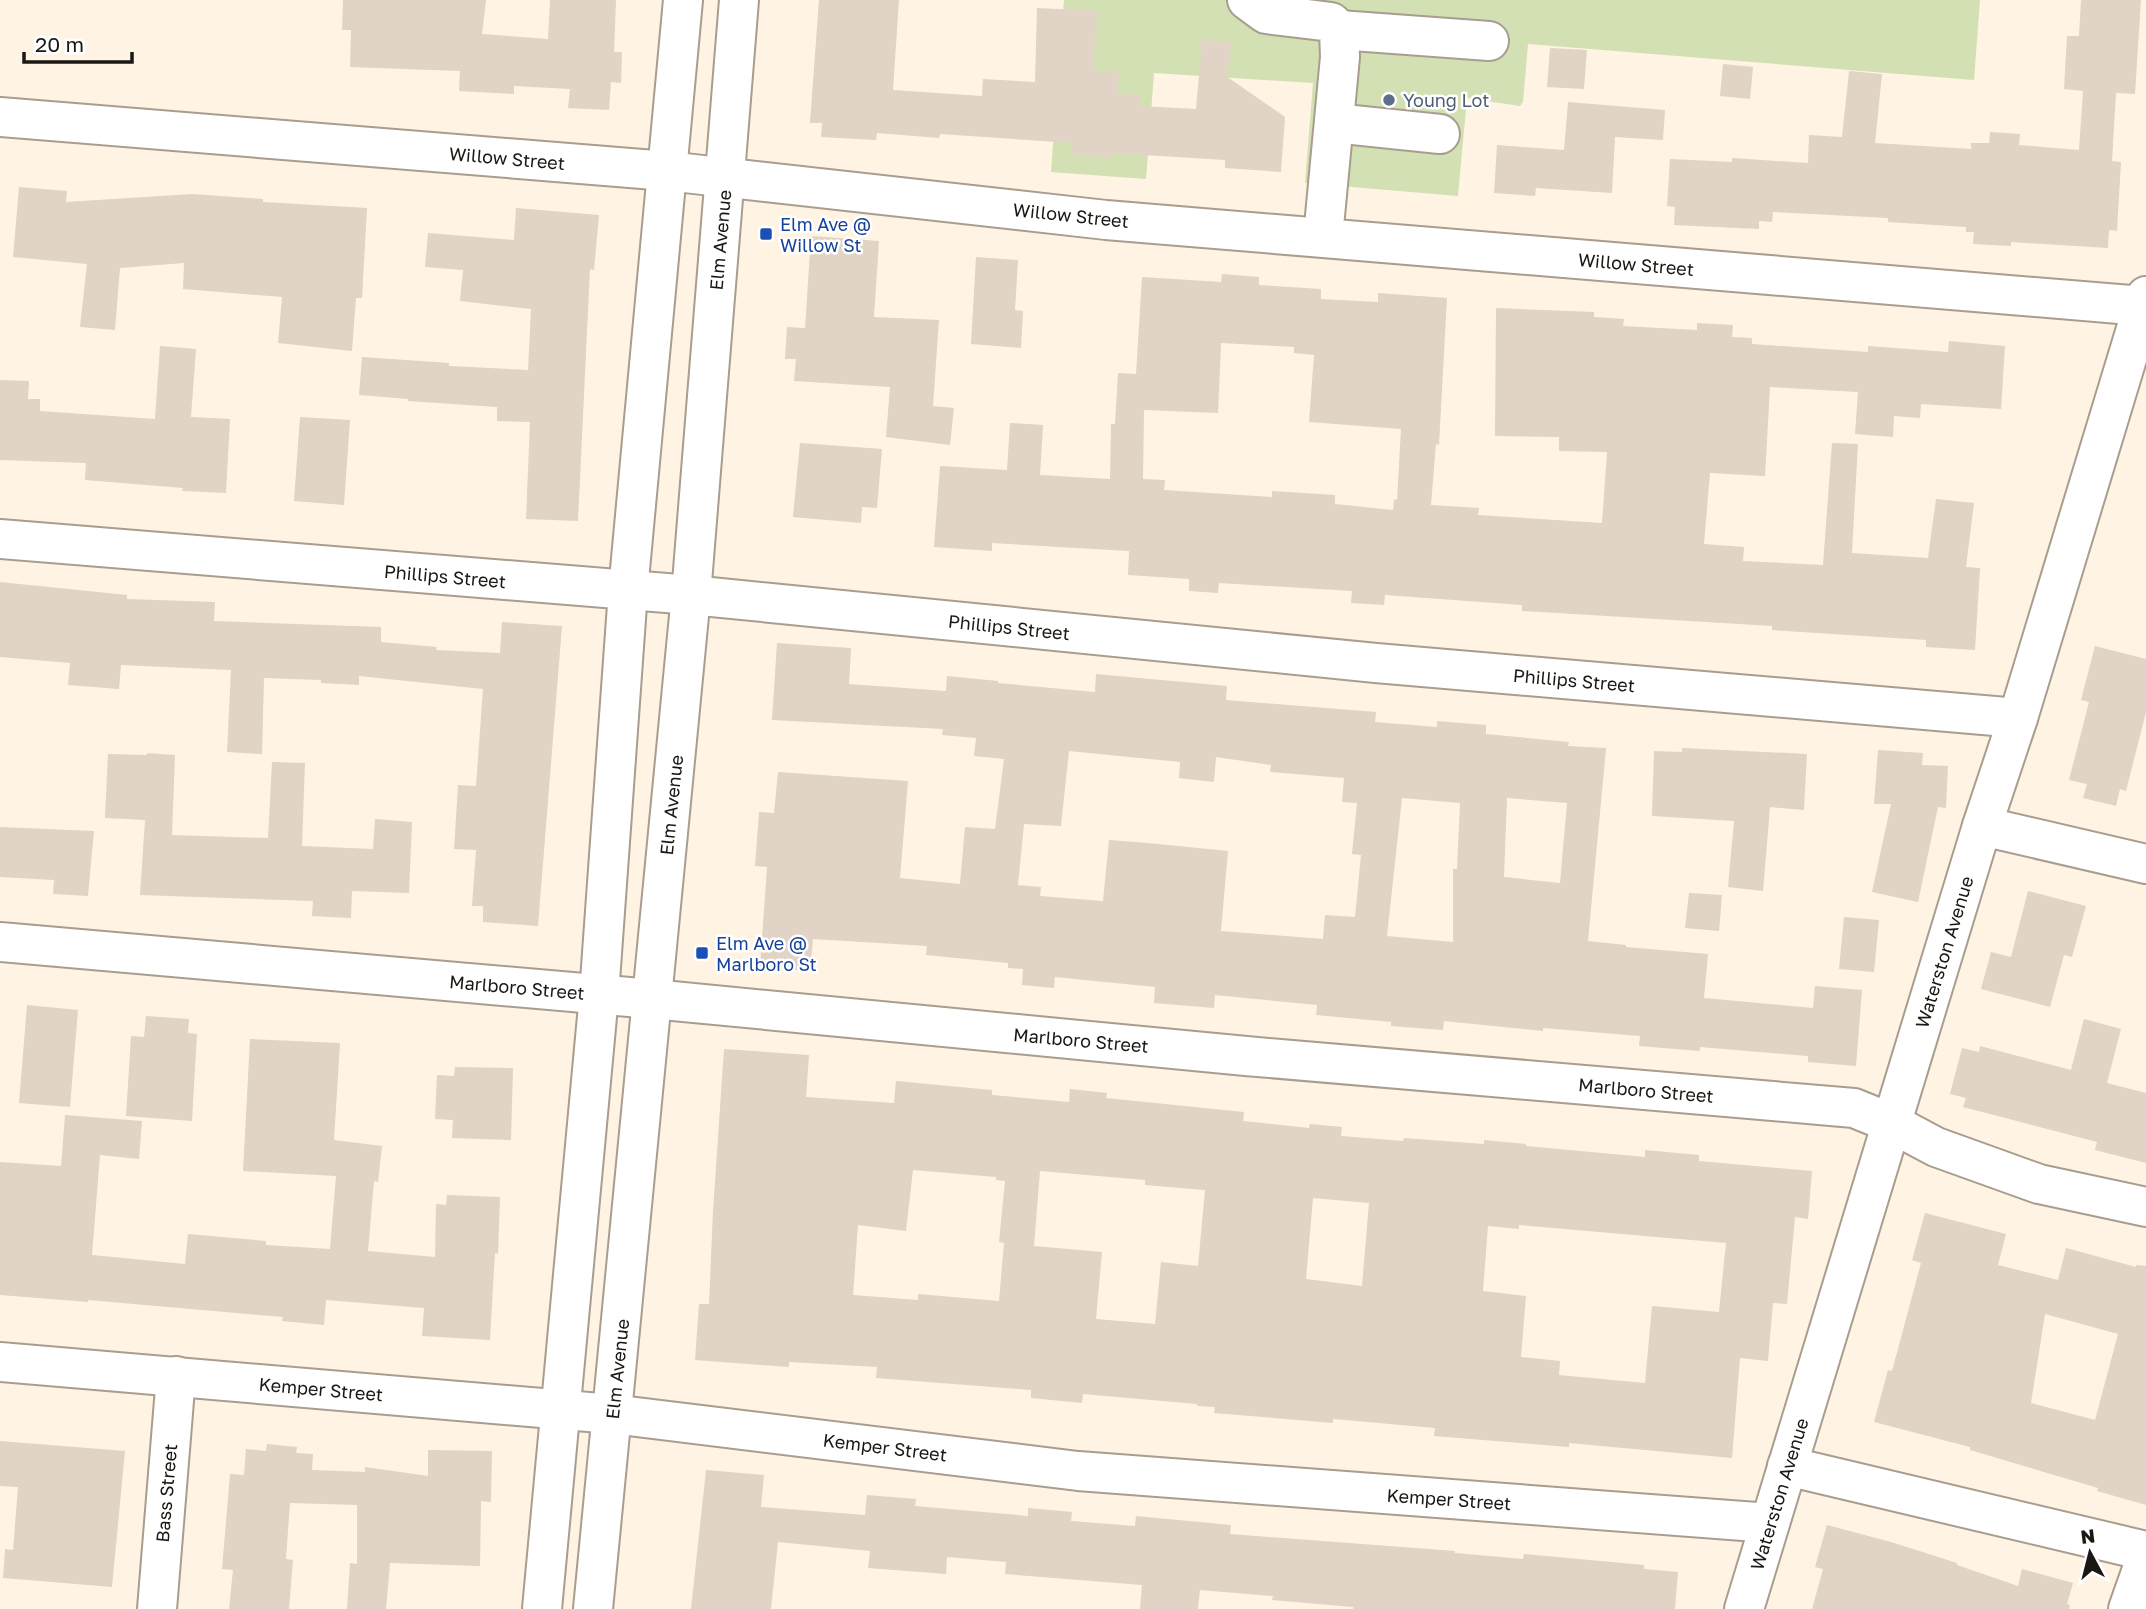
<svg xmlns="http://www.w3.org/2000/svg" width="2146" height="1609" font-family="'Golos Text',sans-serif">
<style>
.green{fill:#d2e0b4}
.building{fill:#e1d3c5;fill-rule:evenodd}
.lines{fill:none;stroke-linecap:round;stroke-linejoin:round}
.minor-casing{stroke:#a89d8e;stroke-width:42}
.minor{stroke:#fff;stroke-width:38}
.service-dot{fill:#5c6f8a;stroke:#fff;stroke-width:2.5}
.transit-dot{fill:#1a4fb4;stroke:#fff;stroke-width:2.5}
.labels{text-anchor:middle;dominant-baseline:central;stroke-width:5;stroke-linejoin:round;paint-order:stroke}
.service-label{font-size:18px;fill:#4e5e75;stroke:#fff;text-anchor:start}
.street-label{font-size:18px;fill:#1b1712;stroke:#fff}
.transit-label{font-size:18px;fill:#164399;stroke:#fff;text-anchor:start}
</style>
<rect width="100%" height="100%" fill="#fff3e3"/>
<path class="green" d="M1064,0H1980L1974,80L1528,44L1523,102L1520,106L1467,98L1458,196L1305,183L1313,83L1154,73L1146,179L1051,172Z"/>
<g class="building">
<path d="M343,0H486L482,34L548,39L550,0H616L614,52H622L621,83L611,82L609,110L568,108L570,89L514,86V94L459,91L460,71L350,67L351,30H342Z"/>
<path d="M819,0H899L893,90L982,96L983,79L1035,82L1037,8L1097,11L1093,71L1119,72L1118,94L1140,95V106L1196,109L1202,40L1232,42L1226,76L1285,117L1281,172L1225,168V160L1111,153V157L1072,155L1073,143L940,134L939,138L877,133L876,140L821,137L822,123H810Z"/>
<path d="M2081,0H2141L2135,94L2116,93L2112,161L2121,162L2117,231L2109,230L2108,248L2011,242V246L1973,244L1974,232H1966V227L1888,222V218L1773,212L1772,222L1759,221V229L1674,225L1675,207L1667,206L1670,159L1732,162V158L1808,163L1809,135L1842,137L1849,71L1882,74L1875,143L1971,149V143H1989L1990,132L2020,134L2019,145L2079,150L2083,91L2064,89L2067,36H2079Z"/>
<path d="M1550,48L1587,50L1584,89L1547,87Z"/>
<path d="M1723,64L1753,67L1750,99L1720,96Z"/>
<path d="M1568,102L1665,110L1663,140L1615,137L1612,193L1536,188L1535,196L1494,193L1497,145L1564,150Z"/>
<path d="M19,187L67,191L66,202L192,194L263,199V202L367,208L362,298H356L352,351L278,343L282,297L183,289L184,263L120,268L115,330L80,327L87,264L13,257Z"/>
<path d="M516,208L599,215L594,270L590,269L578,521L526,519L530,422L497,421V407L408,401V399L359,395L362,357L449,363V366L528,370L531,309L460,301L463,270L425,267L428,233L514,240Z"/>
<path d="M811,236L879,241L874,317L939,320L933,406L954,408L950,445L886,437L890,387L794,381L796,359H785L787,327L805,328Z"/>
<path d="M976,257L1018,260L1015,310L1023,311L1021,348L971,344Z"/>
<path d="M1222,274L1259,277V285L1321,289V299L1378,302V293L1447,298L1439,445L1436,444L1431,505L1479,508L1478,515L1602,523L1607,452L1559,451V437L1495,436L1496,308L1594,312V317L1624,319L1623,326L1697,330V323L1733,325L1732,337L1752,338V344L1868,352V346L1948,352L1949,341L2005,346L2001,409L1921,404L1920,418L1894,416L1893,437L1855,434L1858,392L1770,387L1765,476L1710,473L1704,544L1744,547L1743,561L1823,565L1832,443L1858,444L1852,553L1928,558L1936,499L1974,503L1966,567L1980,568L1975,650L1926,647V640L1772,630V626L1522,611V605L1385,595L1384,605L1351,603L1352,591L1219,583L1218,593L1189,591V579L1128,575L1129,551L992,543V551L934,547L940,466L1007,470L1010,423L1043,425L1040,475L1110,479L1111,424H1115L1118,373L1136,374L1142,277L1221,282ZM1221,343L1294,347V353L1314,355L1309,422L1401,429L1397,500L1394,499L1393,510L1335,504V495L1272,491V497L1164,490L1165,480L1143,479L1144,410L1218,413Z"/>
<path d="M160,346L196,349L191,417L230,419L226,493L182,491L183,488L85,480L86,463L0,460V380L29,381L28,399H40V411L155,419Z"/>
<path d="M300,417L350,420L344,505L294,501Z"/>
<path d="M800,443L882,449L877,508L862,507L861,523L793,517Z"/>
<path d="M0,582L127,595V599L215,602L214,621L381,627V642L437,647L436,650L500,653L502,622L562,626L538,926L483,922V906H472L476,850L454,849L458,785L476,786L483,689L359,676V685L321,683V680L264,678L262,754L227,752L231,670L121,665L119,689L68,685L70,663L0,657Z"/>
<path d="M777,643L851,648L849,684L946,691L947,676L998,681V683L1095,692L1096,674L1227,686L1226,700L1376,712L1375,722L1437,727V721L1486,725V734L1569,742L1568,746L1606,748L1588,941L1626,945V947L1708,954L1704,998L1813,1008L1815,986L1862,990L1856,1066L1808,1062V1056L1700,1047V1051L1639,1046L1640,1036L1543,1028V1031L1444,1021L1443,1030L1391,1026V1022L1316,1015L1317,1005L1215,995L1214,1008L1154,1003L1155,987L1055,977L1054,988L1022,985L1023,969L1008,968V963L926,955L927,946L813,939L810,971L760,967L767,867L755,866L759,812L774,813L778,772L908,781L900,878L960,884L965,827L995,829L1004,759L974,756L976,738L942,735L943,729L772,720ZM1069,751L1180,762L1179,778L1214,782L1216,757L1271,765L1270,772L1344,778L1342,802L1357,803L1352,854L1361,855L1355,917L1325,915L1323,939L1221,931L1228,851L1148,843L1109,840L1103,901L1040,896L1041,887L1018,885L1024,824L1061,826ZM1402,798L1460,803L1457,869H1453V942L1387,936ZM1507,798L1567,803L1560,883L1504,877Z"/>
<path d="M2095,646L2146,659V712L2126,791L2120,789L2116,806L2083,798L2087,784L2069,780L2089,702L2081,700Z"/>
<path d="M1682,748L1807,754L1804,810L1770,807L1763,891L1728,887L1734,821L1652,816L1654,751L1682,752Z"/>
<path d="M1878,750L1923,753L1922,765L1948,766L1946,808L1938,807L1918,902L1872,892L1891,804H1874Z"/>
<path d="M147,753L175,755L172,835L268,838L272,762L305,763L302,846L373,849L375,819L412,822L409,893L352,891L351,918L312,916L313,901L140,895L145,820L105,818L108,754L147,755Z"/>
<path d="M0,827L94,831L88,896L53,894L54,880L0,877Z"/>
<path d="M2028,891L2086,906L2072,957L2064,955L2050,1007L1981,989L1991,952L2011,957Z"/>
<path d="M1689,893L1722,895L1719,931L1685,928Z"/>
<path d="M1844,917L1879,920L1874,972L1839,969Z"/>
<path d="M27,1005L78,1010L70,1107L19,1103Z"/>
<path d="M146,1016L189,1019L188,1033L197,1034L192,1121L126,1116L131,1036L144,1037Z"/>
<path d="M2084,1019L2121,1029L2107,1083L2146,1093V1163L2095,1150L2097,1142L1963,1107L1966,1098L1950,1094L1962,1048L1979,1052L1980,1046L2071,1070Z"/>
<path d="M250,1039L340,1043L334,1140L382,1146L378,1182L374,1181L368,1251L435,1257L436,1204L446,1205L447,1195L500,1197L498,1254L495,1253L490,1340L422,1336L424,1308L326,1300L324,1325L282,1321L283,1317L88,1300V1302L0,1295V1162L61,1166L65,1115L142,1121L139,1159L100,1155L92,1255L185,1264L188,1234L266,1241V1245L330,1249L336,1176L243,1171Z"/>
<path d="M724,1049L809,1055L806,1097L894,1103L896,1081L992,1090V1095L1069,1102L1070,1089L1107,1093L1106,1098L1244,1112L1243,1121L1309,1128L1310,1124L1342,1127L1341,1136L1403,1141L1404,1138L1484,1144V1140L1526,1144V1146L1645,1157V1150L1699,1155V1161L1812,1171L1808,1219L1795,1217L1787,1304L1773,1303L1768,1361L1740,1358L1732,1458L1569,1443V1447L1434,1436L1435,1428L1333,1419V1423L1214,1413L1215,1407L1197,1406V1404L1083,1394L1082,1403L1031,1398V1390L876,1378L877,1367L789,1362V1367L695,1360L699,1304H709L713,1211ZM913,1170L996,1177V1180L1005,1181L999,1242L1004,1243L999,1301L918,1294V1300L853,1295L858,1225L906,1231ZM1040,1171L1145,1180V1185L1205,1190L1198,1266L1161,1262L1155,1324L1096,1319L1102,1252L1034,1246ZM1313,1198L1369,1203L1362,1286L1306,1279ZM1519,1225L1726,1243L1719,1312L1652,1306L1645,1383L1559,1375L1560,1361L1521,1357L1526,1296L1483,1291L1488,1226L1519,1229Z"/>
<path d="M455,1067L513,1068L511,1140L452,1138L453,1120L435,1119L437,1075L454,1076Z"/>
<path d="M1925,1213L2006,1234L1998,1265L2058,1280L2066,1248L2136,1267V1265L2146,1266V1505L2097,1491L2098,1488L1970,1450V1447L1874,1422L1888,1370L1892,1371L1921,1263L1912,1260ZM2045,1314L2118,1334L2095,1420L2031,1403Z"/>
<path d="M0,1441L125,1451L112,1587L3,1578L5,1549L13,1550L18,1487L0,1486Z"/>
<path d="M267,1444L297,1447L296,1453L313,1454L312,1470L365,1472V1467L428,1476V1450L492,1451L491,1502L481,1501L480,1566L390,1563L386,1609H347L350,1563L357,1564V1505L290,1503L286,1559L293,1560L289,1609H229L233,1570L222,1569L230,1474L244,1475L246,1449L266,1451Z"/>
<path d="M706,1470L764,1475L761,1507L865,1515L867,1495L916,1499L915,1506L1028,1516V1508L1072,1512L1071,1521L1135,1526L1136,1516L1231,1525L1230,1534L1455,1551V1553L1523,1559L1524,1554L1644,1565V1569L1678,1572L1675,1609H1353V1607L1272,1600L1273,1596L1200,1590L1198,1609H1140L1142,1585L1005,1574L1006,1562L947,1557L946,1574L868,1568L870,1551L778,1542L771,1609H691Z"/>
<path d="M1827,1525L1891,1542L1957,1563V1565L2018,1586L2022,1569L2073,1583L2067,1604L2070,1605L2069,1609H1812L1823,1569L1815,1567Z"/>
</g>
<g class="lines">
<defs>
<g id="minor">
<path d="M1247,0L1266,14L1331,22L1339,30L1340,57L1323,237"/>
<path d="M1339,30L1489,41"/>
<path d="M0,117L667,171L1106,220L2143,306"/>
<path d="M1334,123L1440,134"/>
<path d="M0,539L691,595L1376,663L2018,718"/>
<path d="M1982,826L2146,864"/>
<path d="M0,942L652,999L1246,1056L1854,1108L1891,1123L1936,1147L2039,1184L2146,1207"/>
<path d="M0,1362L612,1414L1078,1471L1770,1523"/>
<path d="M1787,1466L2146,1551"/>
<path d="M157,1609L176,1376"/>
<path d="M542,1609L599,995L628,591L683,0"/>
<path d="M593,1609L691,595L739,0"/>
<path d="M1744,1609L1982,826L2018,718L2146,296"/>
<path d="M2128,1609L2146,1558"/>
</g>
</defs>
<use href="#minor" class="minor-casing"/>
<use href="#minor" class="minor"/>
</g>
<circle class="service-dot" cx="1389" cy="100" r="7"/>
<g class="transit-dot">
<rect x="759" y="227" width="14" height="14" rx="3.5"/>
<rect x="695" y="946" width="14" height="14" rx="3.5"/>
</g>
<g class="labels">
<g class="service-label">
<text x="1403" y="100">Young Lot</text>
</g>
<g class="street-label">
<text transform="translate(507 158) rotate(5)">Willow Street</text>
<text transform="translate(1071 215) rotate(6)">Willow Street</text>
<text transform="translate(720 240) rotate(-85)">Elm Avenue</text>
<text transform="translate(1636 264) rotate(5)">Willow Street</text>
<text transform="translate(445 576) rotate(5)">Phillips Street</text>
<text transform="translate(1009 627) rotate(6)">Phillips Street</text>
<text transform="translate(1574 680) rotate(5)">Phillips Street</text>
<text transform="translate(671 805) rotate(-84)">Elm Avenue</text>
<text transform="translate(1944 952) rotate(-73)">Waterston Avenue</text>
<text transform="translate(517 987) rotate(5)">Marlboro Street</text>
<text transform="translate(1081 1040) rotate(5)">Marlboro Street</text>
<text transform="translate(1646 1090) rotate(5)">Marlboro Street</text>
<text transform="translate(617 1369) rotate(-84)">Elm Avenue</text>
<text transform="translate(321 1389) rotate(5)">Kemper Street</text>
<text transform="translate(885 1447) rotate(7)">Kemper Street</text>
<text transform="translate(166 1493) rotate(-85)">Bass Street</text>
<text transform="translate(1779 1494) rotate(-73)">Waterston Avenue</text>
<text transform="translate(1449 1499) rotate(4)">Kemper Street</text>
</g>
<g class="transit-label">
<text x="780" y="224">Elm Ave @<tspan x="780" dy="21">Willow St</tspan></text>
<text x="716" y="943">Elm Ave @<tspan x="716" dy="21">Marlboro St</tspan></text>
</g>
</g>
<g transform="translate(2090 1553) rotate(353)" stroke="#ffffff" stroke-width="5" paint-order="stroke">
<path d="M0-5L12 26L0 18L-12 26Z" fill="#1b1712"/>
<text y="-10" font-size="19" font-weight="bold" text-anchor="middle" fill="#1b1712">N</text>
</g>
<path d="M24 52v10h108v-10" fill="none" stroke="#1b1712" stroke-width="3.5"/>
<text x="35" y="52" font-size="21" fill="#1b1712" stroke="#ffffff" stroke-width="5" paint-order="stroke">20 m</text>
</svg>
